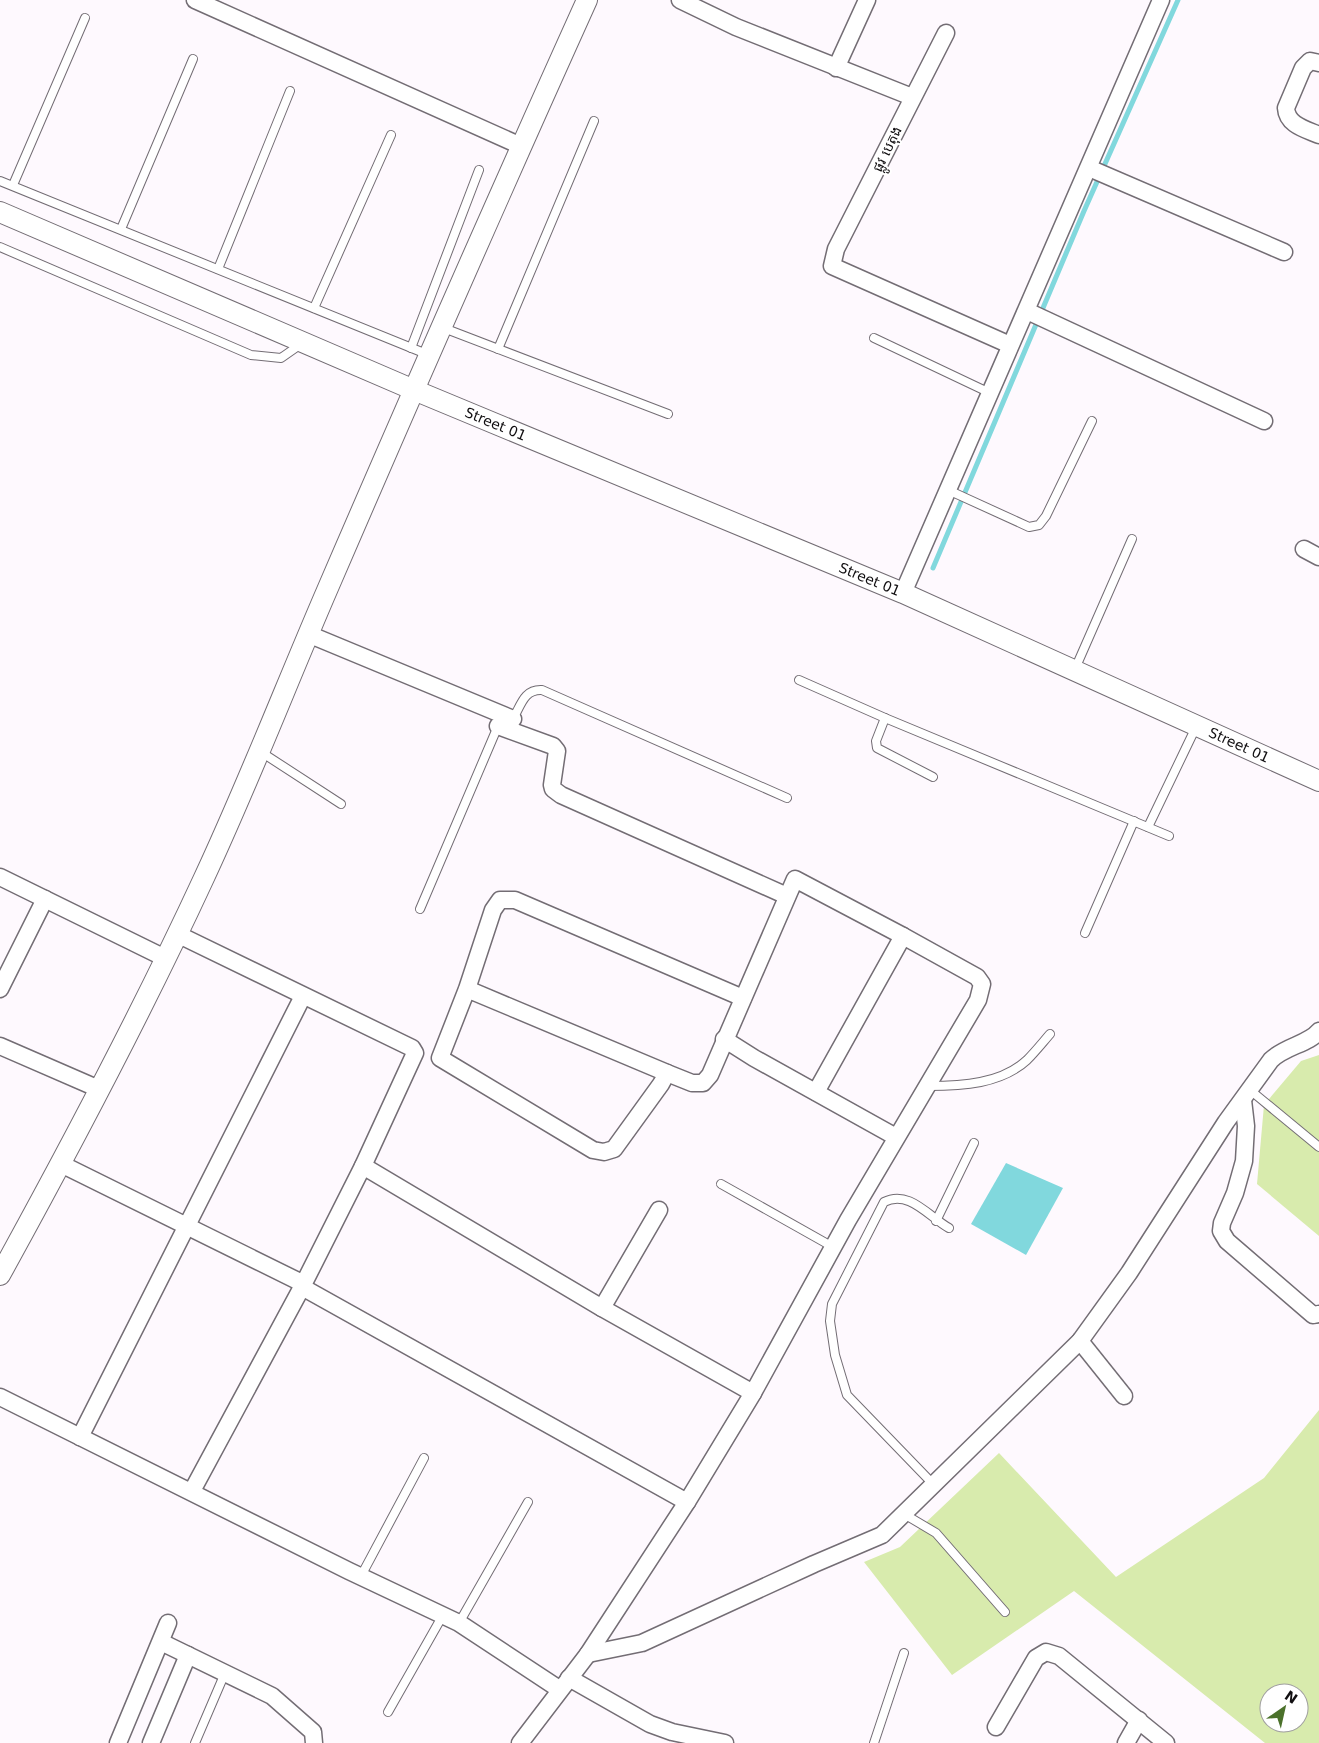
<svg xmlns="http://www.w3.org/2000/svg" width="1319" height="1743" font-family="'DejaVu Sans','Noto Sans Khmer',sans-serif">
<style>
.green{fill:#d8ebad;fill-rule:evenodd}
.water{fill:#81d8dd}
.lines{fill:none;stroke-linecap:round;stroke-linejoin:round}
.stream{stroke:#81d8dd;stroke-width:5}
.service-casing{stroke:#736d74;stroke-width:10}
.minor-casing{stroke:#736d74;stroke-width:19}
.tertiary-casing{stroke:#736d74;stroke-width:22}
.service{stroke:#fff;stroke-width:8}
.minor{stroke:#fff;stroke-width:16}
.tertiary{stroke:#fff;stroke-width:20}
.labels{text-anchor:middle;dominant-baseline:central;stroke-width:4;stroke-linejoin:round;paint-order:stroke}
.street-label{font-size:14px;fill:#110f11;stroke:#fff}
</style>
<rect width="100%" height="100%" fill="#fef9fe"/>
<g class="green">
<path d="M1319,1055V1236L1257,1184L1264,1105L1301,1061Z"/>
<path d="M1319,1410V1743H1265L1074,1591L952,1675L864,1562L900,1547L999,1453L1116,1577L1264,1478ZM1269,1693H1299V1723H1269Z"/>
</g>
<path class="water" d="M1006,1163L1063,1188L1026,1255L971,1224Z"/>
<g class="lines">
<path class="stream" d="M933,568L1084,211L1178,0"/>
<defs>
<g id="service">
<path d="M0,181L429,355"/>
<path d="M13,185L85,18"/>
<path d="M121,229L193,59"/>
<path d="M0,247L251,355L281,358L301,344"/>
<path d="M218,269L290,91"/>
<path d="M314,308L391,135"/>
<path d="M441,327L668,414"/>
<path d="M874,338L990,393"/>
<path d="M411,348L479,170"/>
<path d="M498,349L594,121"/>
<path d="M948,490L1029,527L1039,525L1046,516L1092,421"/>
<path d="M1075,669L1132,539"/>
<path d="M799,680L885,718L1169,836"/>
<path d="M885,718L876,741L877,748L933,777"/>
<path d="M513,719C521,705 524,689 542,690L787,798"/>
<path d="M261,752L341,804"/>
<path d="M1148,827L1196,727"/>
<path d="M420,909L498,726"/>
<path d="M1085,933L1134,821"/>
<path d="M928,1086C962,1086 1001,1084 1027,1060C1035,1052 1043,1042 1050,1034"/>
<path d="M1250,1090L1319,1147"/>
<path d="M721,1184L833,1247"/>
<path d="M936,1221L974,1143"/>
<path d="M934,1485L847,1395L835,1355L830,1321L832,1304L884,1202C909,1189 929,1217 949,1228"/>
<path d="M904,1514L936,1533L1005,1612"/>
<path d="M361,1576L424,1458"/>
<path d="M459,1623L528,1502"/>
<path d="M388,1712L443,1615"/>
<path d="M195,1743L225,1673"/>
<path d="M874,1743L904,1653"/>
</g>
<g id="minor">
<path d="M195,0L521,146"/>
<path d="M680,0L736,27L912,97"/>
<path d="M946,33L836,249L832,266L1010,345"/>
<path d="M1319,63L1310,61L1303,68L1286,108C1287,125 1305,129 1319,135"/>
<path d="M836,68L867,0"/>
<path d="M1089,168L1284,252"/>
<path d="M1027,311L1264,421"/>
<path d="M1304,549L1319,557"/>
<path d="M903,593L1161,0"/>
<path d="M308,634L513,719"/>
<path d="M498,726L553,746L557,751L552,785L553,789L561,795L787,896"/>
<path d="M0,877L165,958"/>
<path d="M177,934L412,1048L415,1053L363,1166L302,1287L192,1491"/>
<path d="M0,989L45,899"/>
<path d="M467,989L667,1073L661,1084L614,1149L604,1152L593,1150L440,1058L467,989L493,910L500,900H515L743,998"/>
<path d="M724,1039L754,1058L896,1137"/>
<path d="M0,1046L99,1089"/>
<path d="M667,1073L692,1083H703L710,1075L795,879L903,936L816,1092"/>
<path d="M1243,1100L1246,1126L1244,1161L1235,1193L1222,1223L1221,1231L1227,1241L1313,1315L1319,1314"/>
<path d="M61,1164L304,1284"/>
<path d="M363,1166L602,1308L753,1393"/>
<path d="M302,1287L687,1502"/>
<path d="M602,1308L659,1210"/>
<path d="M1080,1341L1124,1396"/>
<path d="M0,1397L349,1571L459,1623L559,1689"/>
<path d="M80,1437L303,996"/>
<path d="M161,1642L272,1696L313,1732L314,1743"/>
<path d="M588,1654L642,1643L814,1564L882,1535L1080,1341L1129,1273L1226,1122L1271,1060C1285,1046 1309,1044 1319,1031"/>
<path d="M569,1678L650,1724L672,1732L725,1743"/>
<path d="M996,1727L1036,1658L1046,1652L1059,1656L1166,1743"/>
<path d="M118,1743L168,1623"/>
<path d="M151,1743L188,1655"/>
<path d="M520,1743L588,1654L687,1502L753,1393L848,1220L978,1000L982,984L977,977L903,936"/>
<path d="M1126,1743L1139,1720"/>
</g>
<g id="tertiary">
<path id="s1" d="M0,212L414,390L903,593L1319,781"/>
<path d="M0,1275C71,1146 141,1014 203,880C248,784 286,685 328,588C413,391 499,195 587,0"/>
</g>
</defs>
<use href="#service" class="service-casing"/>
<use href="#minor" class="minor-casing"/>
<use href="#tertiary" class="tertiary-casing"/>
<use href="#service" class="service"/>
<use href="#minor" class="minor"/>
<use href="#tertiary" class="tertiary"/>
</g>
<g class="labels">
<g class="street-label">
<text transform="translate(887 149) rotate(-64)">ផ្លូវ បេតុង</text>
<text stroke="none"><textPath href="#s1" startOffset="539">Street 01</textPath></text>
<text stroke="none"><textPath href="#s1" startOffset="944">Street 01</textPath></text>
<text stroke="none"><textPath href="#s1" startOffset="1349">Street 01</textPath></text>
</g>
</g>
<g transform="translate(1284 1708) rotate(34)"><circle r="24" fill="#ffffff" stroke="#a09fa0"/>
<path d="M0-4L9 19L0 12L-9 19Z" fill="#4b712b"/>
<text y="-8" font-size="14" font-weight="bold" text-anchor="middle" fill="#110f11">N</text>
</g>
</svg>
